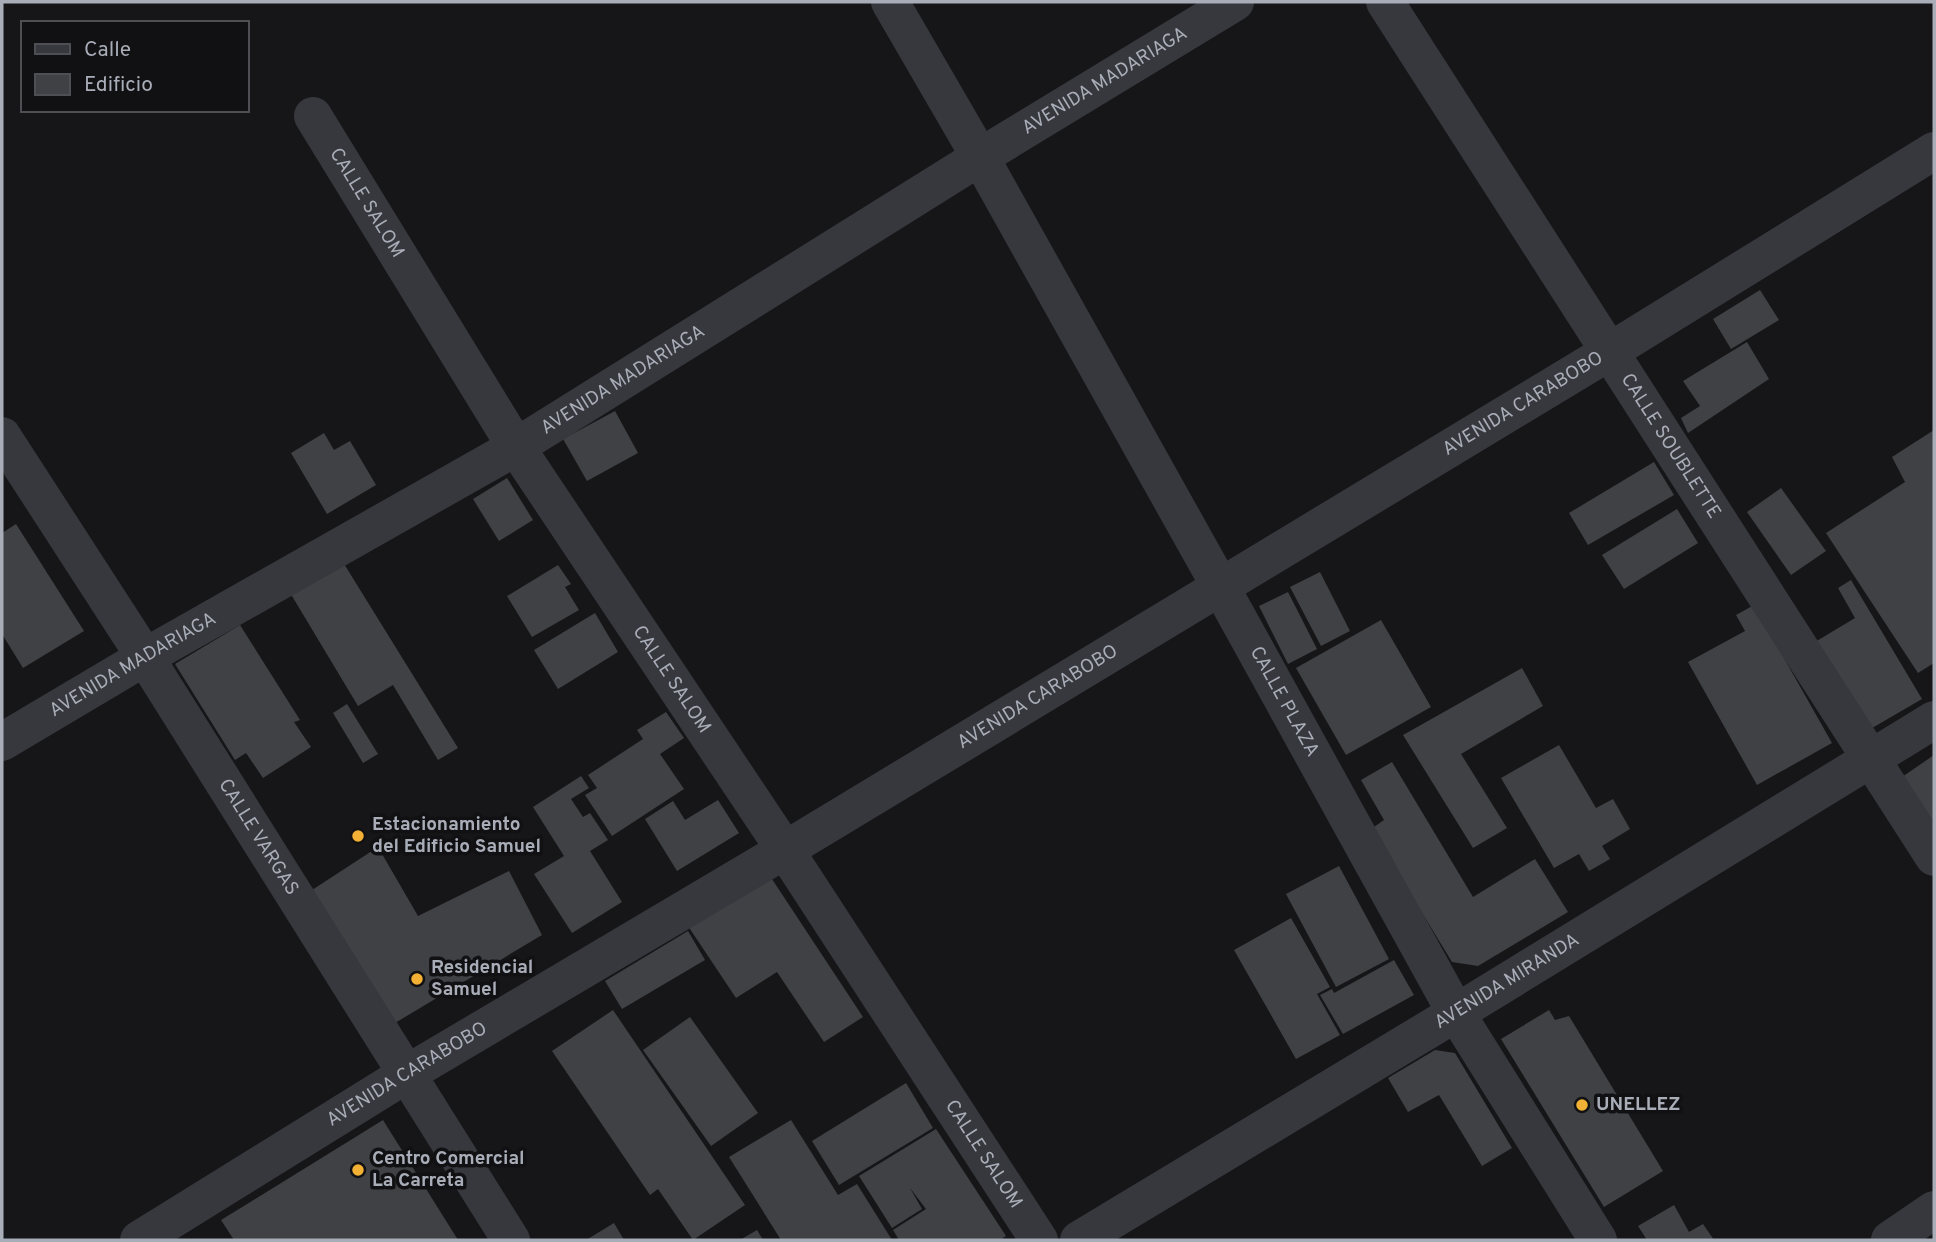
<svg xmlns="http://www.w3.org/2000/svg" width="1936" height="1242" font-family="Overpass,sans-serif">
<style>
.building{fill:#404145}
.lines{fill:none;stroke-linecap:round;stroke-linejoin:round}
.minor{stroke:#37383d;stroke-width:38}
.poi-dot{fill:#f2b134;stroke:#111113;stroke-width:2.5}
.labels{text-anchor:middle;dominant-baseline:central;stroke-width:7;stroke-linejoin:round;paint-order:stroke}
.street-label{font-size:19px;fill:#a8adb8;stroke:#111113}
.poi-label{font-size:19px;font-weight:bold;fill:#a8adb8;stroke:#111113;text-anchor:start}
</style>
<rect width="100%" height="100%" fill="#161618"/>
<g class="building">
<path d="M1760,290L1779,320L1731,349L1713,319Z"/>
<path d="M1747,342L1769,379L1688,433L1681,418L1700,406L1683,381Z"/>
<path d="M615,411L638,453L587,481L563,439Z"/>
<path d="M1934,430V663L1918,673L1826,533L1905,482L1892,457Z"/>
<path d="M324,433L334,450L350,441L376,485L327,514L291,453Z"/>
<path d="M1654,462L1674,495L1588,545L1569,513Z"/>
<path d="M507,478L533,520L499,541L473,499Z"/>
<path d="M1781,488L1826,551L1791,575L1747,512Z"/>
<path d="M1677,509L1698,543L1624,589L1602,555Z"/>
<path d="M16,524L84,631L23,668L2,634V533Z"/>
<path d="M341,559L458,748L438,760L393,685L358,706L289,591Z"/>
<path d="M558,565L571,584L565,587L579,610L532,637L507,596Z"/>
<path d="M1320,572L1350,631L1321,646L1290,587Z"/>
<path d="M1851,580L1922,699L1867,731L1815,642L1855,618L1838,588Z"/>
<path d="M1288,592L1317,649L1288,664L1259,606Z"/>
<path d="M1754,605L1832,743L1757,785L1688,662L1745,631L1736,615Z"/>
<path d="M595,613L618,652L558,689L534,650Z"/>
<path d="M1381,620L1431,707L1346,755L1296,668Z"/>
<path d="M240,625L300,720L294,722L311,747L263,778L246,753L235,760L175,664Z"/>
<path d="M1522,668L1543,706L1461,754L1507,828L1473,848L1403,735Z"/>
<path d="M347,704L378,754L363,763L333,713Z"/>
<path d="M666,712L684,738L660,754L684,789L612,836L585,795L597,788L588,775L643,739L637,730Z"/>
<path d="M1559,745L1596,808L1613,799L1630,829L1602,846L1610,859L1589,871L1579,854L1554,868L1501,778Z"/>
<path d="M1934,755V824L1902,777Z"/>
<path d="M1392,762L1473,897L1535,859L1568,912L1478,966L1452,962L1371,829L1384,820L1361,780Z"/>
<path d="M581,776L589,788L571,799L583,817L590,813L608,840L590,851L622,902L572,933L534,874L564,856L533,807Z"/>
<path d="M718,800L739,833L677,871L645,819L673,801L685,820Z"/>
<path d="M378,847L418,916L509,871L542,935L395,1023L309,892Z"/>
<path d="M1339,866L1389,959L1336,987L1286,894Z"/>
<path d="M768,873L863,1017L824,1042L777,972L736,998L688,926Z"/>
<path d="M1291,918L1330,987L1317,994L1340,1035L1296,1059L1234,950Z"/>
<path d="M688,931L705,960L622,1009L605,981Z"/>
<path d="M1394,960L1414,995L1343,1034L1320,995L1332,989L1334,993Z"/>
<path d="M613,1010L745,1205L693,1240L658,1189L650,1195L552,1051Z"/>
<path d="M1549,1010L1555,1020L1569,1016L1663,1171L1604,1207L1501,1039Z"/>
<path d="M690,1017L758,1113L711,1146L643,1050Z"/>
<path d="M1435,1050L1455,1053L1512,1148L1482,1166L1439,1095L1408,1112L1388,1078Z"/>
<path d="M906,1083L933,1128L839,1185L812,1141Z"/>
<path d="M383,1120L458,1240H234L221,1220Z"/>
<path d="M791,1120L838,1195L857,1184L892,1240H781L729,1157Z"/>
<path d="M936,1129L1006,1236L1000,1240H899L893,1230L926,1209L910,1188L922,1209L892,1228L859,1176Z"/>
<path d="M1674,1205L1689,1232L1703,1224L1714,1240H1647L1638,1226Z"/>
<path d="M614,1223L624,1240H586Z"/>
<path d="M757,1230L763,1240H740Z"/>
</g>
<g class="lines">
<g class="minor">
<path id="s1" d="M890,2L980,157L1220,586L1456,1013L1598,1240"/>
<path id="s2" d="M1385,2L1934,857"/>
<path id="s3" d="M313,116L516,447L785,850L1039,1240"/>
<path id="s4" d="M2,436L145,657L511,1240"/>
<path id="s5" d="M2,742L145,657L516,447L980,157L1235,2"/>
<path id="s6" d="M139,1240L405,1075L785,850L1609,352L1934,151"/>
<path id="s7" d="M1079,1240L1456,1013L1934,720"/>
<path d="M1890,1240L1934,1210"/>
</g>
</g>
<g class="poi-dot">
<circle cx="358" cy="836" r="7"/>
<circle cx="417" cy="979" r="7"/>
<circle cx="1582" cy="1105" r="7"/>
<circle cx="358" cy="1170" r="7"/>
</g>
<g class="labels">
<g class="street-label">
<text stroke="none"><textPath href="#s5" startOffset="1286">AVENIDA MADARIAGA</textPath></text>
<text stroke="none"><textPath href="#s3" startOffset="102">CALLE SALOM</textPath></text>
<text stroke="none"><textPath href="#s5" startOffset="719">AVENIDA MADARIAGA</textPath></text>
<text stroke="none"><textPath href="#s6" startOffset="1617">AVENIDA CARABOBO</textPath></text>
<text stroke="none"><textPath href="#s2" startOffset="528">CALLE SOUBLETTE</textPath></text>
<text stroke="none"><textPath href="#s5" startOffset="152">AVENIDA MADARIAGA</textPath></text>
<text stroke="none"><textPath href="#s3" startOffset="668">CALLE SALOM</textPath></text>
<text stroke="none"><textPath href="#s6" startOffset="1050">AVENIDA CARABOBO</textPath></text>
<text stroke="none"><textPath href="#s1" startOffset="803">CALLE PLAZA</textPath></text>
<text stroke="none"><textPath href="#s4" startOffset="476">CALLE VARGAS</textPath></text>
<text stroke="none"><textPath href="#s7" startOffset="500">AVENIDA MIRANDA</textPath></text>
<text stroke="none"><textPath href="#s6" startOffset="315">AVENIDA CARABOBO</textPath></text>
<text stroke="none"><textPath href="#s3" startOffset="1236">CALLE SALOM</textPath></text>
</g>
<g class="poi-label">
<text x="372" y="825">Estacionamiento<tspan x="372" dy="22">del Edificio Samuel</tspan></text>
<text x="431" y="968">Residencial<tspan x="431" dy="22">Samuel</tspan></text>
<text x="1596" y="1105">UNELLEZ</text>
<text x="372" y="1159">Centro Comercial<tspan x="372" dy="22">La Carreta</tspan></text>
</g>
</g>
<rect width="1936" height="1242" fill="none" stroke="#a8adb8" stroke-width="7"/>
<rect x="21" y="21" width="228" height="91" fill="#111113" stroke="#4d4f55" stroke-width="2"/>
<rect x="35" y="44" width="35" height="10" fill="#37383d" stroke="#4d4f55" stroke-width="2"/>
<text x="84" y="56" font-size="21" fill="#a8adb8">Calle</text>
<rect x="35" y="74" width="35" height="21" fill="#404145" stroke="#4d4f55" stroke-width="2"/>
<text x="84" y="91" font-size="21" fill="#a8adb8">Edificio</text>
</svg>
